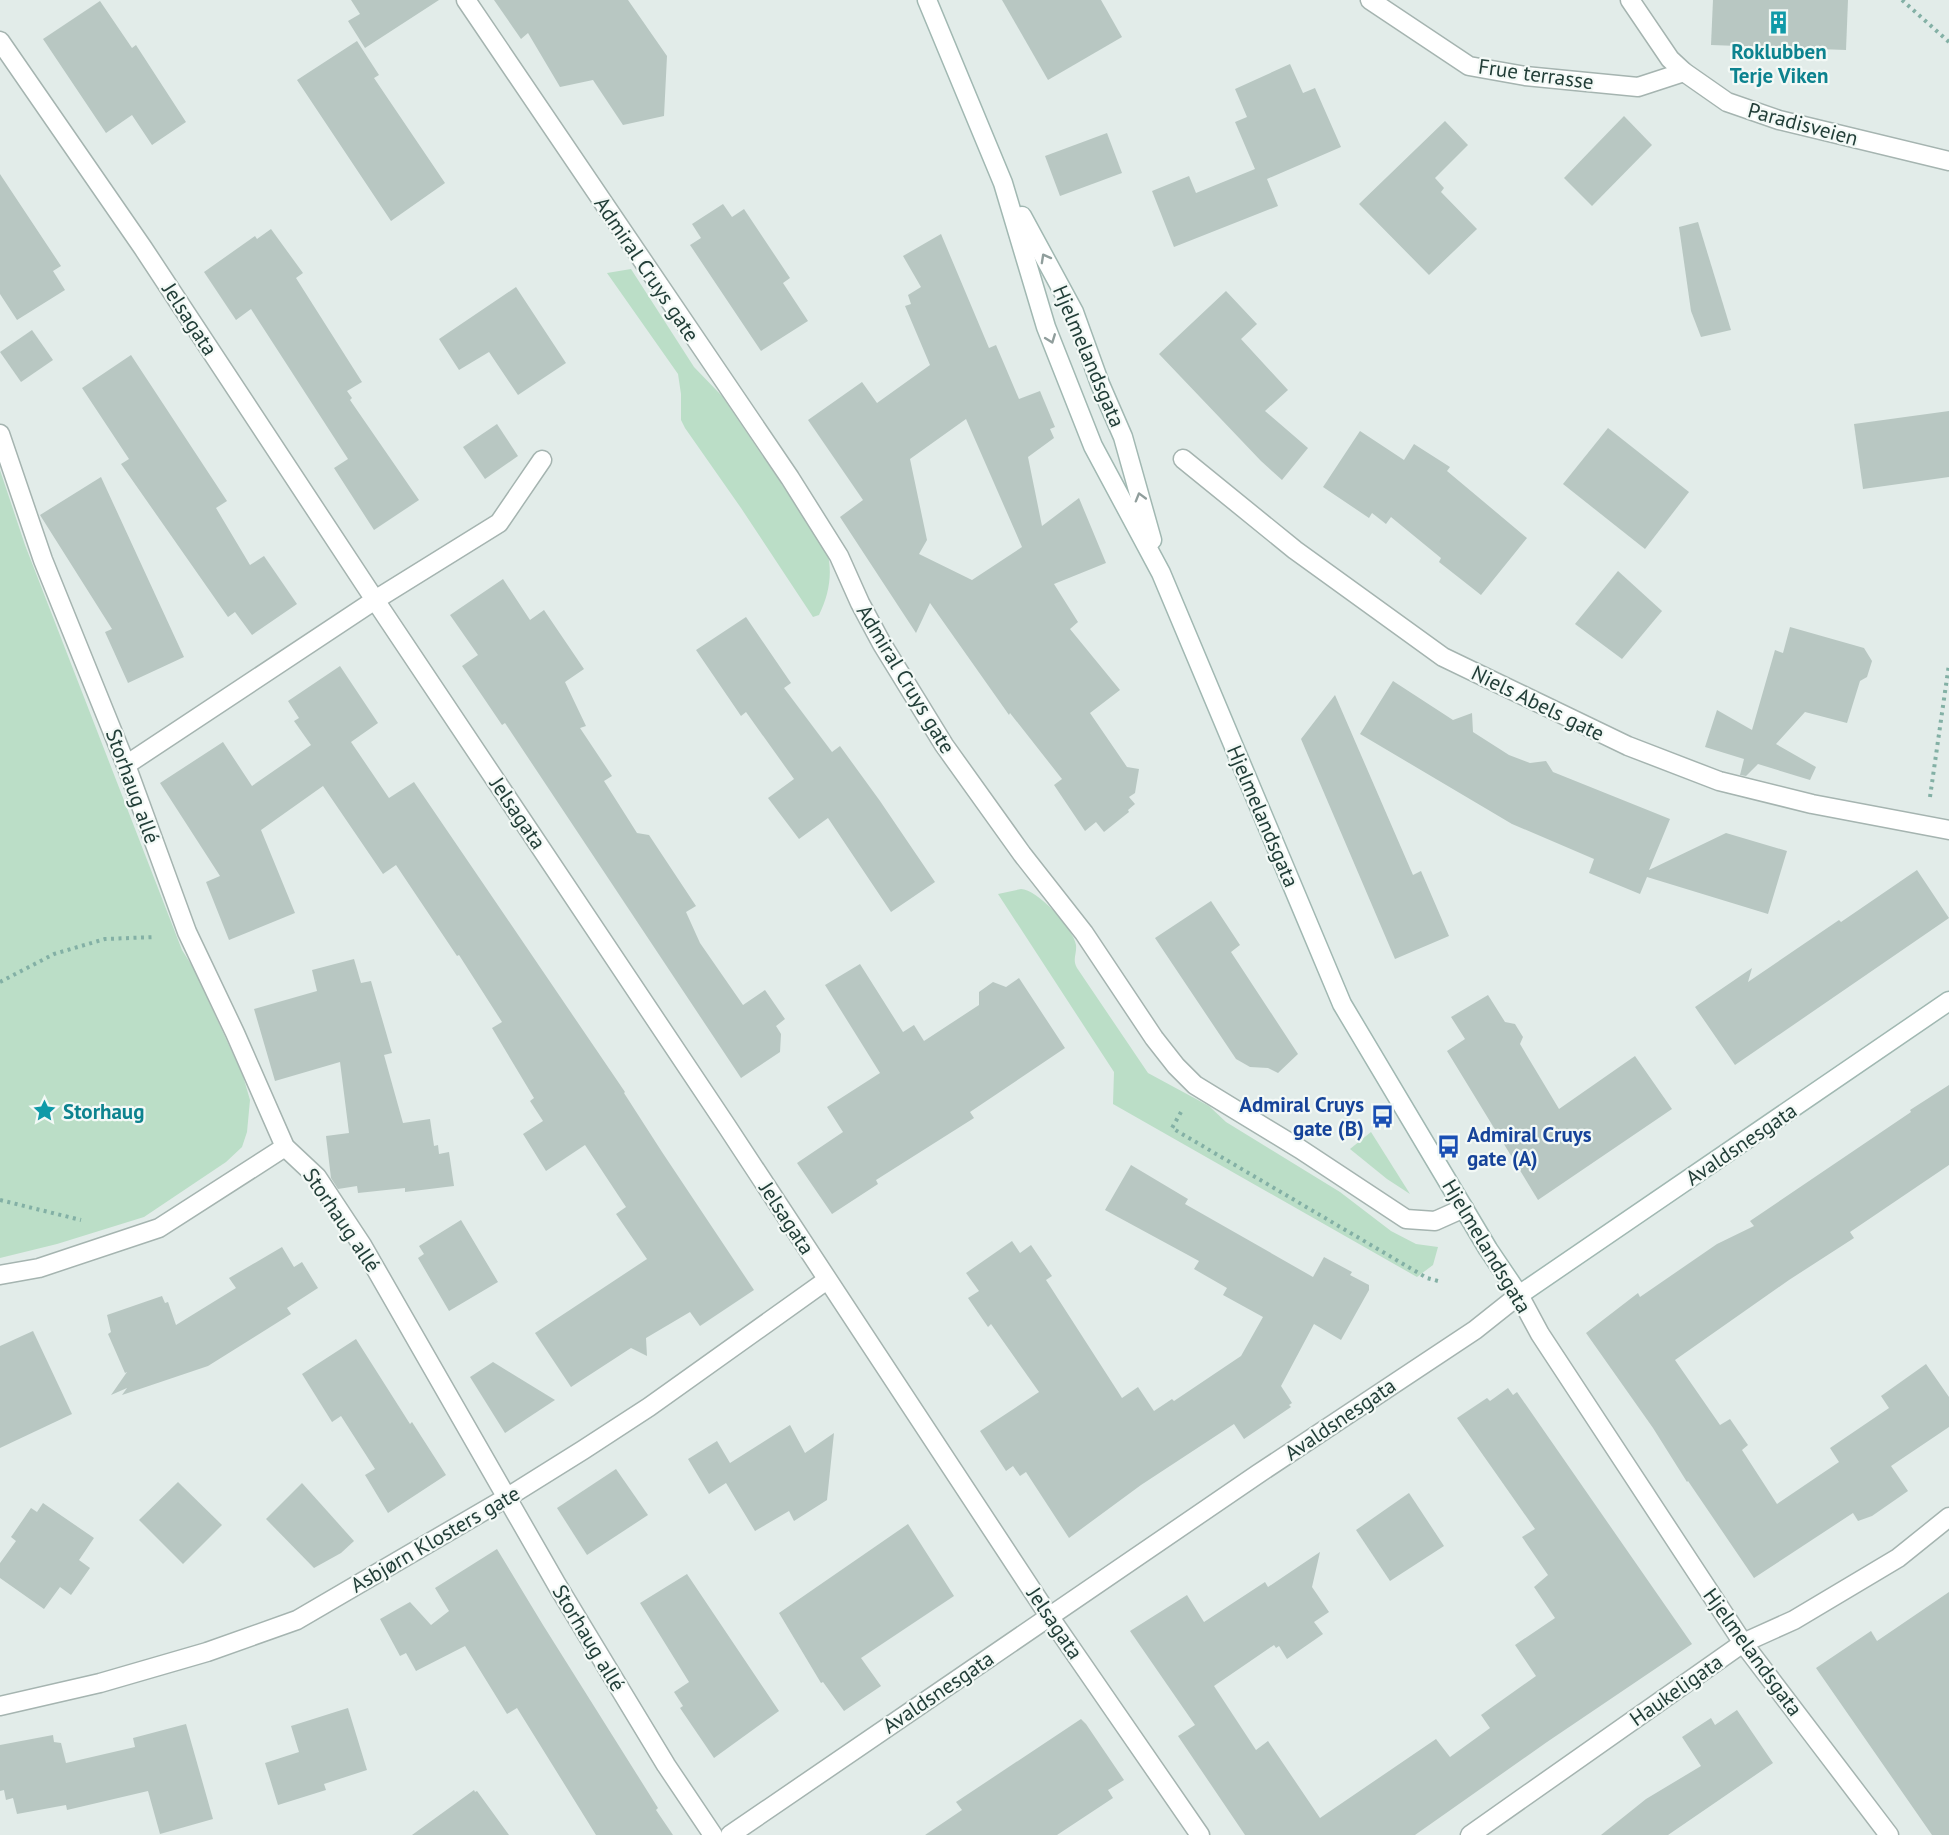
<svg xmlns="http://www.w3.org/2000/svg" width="1949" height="1835" font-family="'PT Sans',sans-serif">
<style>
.green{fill:#bbdec7}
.building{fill:#b8c7c2;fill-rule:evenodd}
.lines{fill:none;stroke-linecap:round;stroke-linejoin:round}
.street-casing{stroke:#a5b4b0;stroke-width:21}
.secondary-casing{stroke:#a1b8b2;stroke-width:21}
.path{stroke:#83b0a5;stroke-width:4;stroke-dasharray:3 4.5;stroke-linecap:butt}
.street{stroke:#fff;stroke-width:18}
.secondary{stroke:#fff;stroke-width:18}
.oneway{stroke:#909e9c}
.labels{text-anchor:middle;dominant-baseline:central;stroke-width:4.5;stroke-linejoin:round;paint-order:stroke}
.culture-label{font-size:21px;font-weight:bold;fill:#0d838f;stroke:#f3f9f6}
.street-label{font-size:21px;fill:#223e38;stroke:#f3f9f6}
.transit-label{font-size:21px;font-weight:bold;fill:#164399;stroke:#f3f9f6;text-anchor:end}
</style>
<rect width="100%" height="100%" fill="#e2ece9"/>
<g class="green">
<path d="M631,269L694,367L722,396L827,551C833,573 829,595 819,615L813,617L741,508L685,428L681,420V394L678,374L607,273Z"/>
<path d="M0,470L25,545L182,950L194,969L243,1076L250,1100L247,1132L242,1147L226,1162L144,1217L57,1244L0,1258Z"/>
<path d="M1021,889C1037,889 1074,929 1076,945C1077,954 1072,959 1077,968L1148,1073L1209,1106L1226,1122L1340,1192L1391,1231L1416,1244L1438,1247L1433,1265L1417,1277L1113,1104L1114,1072L998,894Z"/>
<path d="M1371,1132L1410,1194L1387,1179L1350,1149Z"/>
</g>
<g class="building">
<path d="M351,0H439L365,48L348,21L360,14Z"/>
<path d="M494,0H628L667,56L664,116L623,125L593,80L560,87L528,33L521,39Z"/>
<path d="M1002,0H1101L1122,37L1048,80Z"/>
<path d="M1713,0H1848L1846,50L1711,45Z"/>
<path d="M100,1L132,48L136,45L186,122L152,145L132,115L106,133L43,39Z"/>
<path d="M357,41L379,75L374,78L445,183L391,221L297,80Z"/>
<path d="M1290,64L1303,93L1315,88L1341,147L1267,179L1278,206L1174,247L1152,191L1189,176L1196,193L1255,169L1235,122L1247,117L1235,89Z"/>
<path d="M1624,116L1652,145L1592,206L1564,178Z"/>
<path d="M1445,121L1468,145L1435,178L1444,188L1441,192L1477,229L1429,275L1359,204Z"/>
<path d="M1107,133L1122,173L1060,196L1045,156Z"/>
<path d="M0,174L61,266L53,271L65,290L17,320L0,294Z"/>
<path d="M723,204L732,217L744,209L790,278L783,283L808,321L761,351L690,245L701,238L692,224Z"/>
<path d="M1698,222L1731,330L1701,337L1691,311L1679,227Z"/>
<path d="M271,229L303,273L296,278L362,382L347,391L352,398L350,400L419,500L374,530L334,468L348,459L251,309L236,320L204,272L255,236L257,239Z"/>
<path d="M941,234L989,348L996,345L1019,399L1040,391L1055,427L1050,429L1054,438L1028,457L1042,526L1079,498L1106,563L1054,584L1078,622L1070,629L1120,690L1090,713L1127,767L1139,769L1135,793L1129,797L1135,804L1128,810L1129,812L1104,832L1096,822L1085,831L1054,785L1062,779L1010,713L1009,715L930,603L916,633L840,517L863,500L808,420L862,382L877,403L930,365L905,306L911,304L908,295L921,287L903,256ZM966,419L1022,547L972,580L919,554L927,540L910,459Z"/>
<path d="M516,287L566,363L518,395L489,352L459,370L439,339Z"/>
<path d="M1226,291L1257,324L1241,339L1288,390L1265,411L1308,448L1282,480L1261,461L1159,354Z"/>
<path d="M32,330L53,360L21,382L0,352Z"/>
<path d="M131,355L227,501L216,508L250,565L264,556L297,604L252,635L235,612L228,617L121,464L129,459L82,388Z"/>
<path d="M1949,411V477L1863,489L1854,424Z"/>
<path d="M497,424L518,456L485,479L463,447Z"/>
<path d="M1608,428L1689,492L1645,549L1563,484Z"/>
<path d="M1360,431L1404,460L1414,444L1450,467L1447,471L1527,538L1481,595L1439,562L1441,558L1391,517L1386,524L1372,513L1369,518L1323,487Z"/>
<path d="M101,477L184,657L128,683L105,632L112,629L40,515Z"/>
<path d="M1618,571L1662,611L1622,659L1575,624Z"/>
<path d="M503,579L530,620L544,610L584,669L565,682L586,726L580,728L612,776L604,781L637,833L649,835L696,906L686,912L700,943L743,1005L765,990L785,1019L776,1026L781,1034L780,1052L741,1078L505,723L502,725L462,666L478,655L450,615Z"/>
<path d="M746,617L791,683L784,688L832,752L840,746L880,801L935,882L891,912L828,818L799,839L768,798L794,779L746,712L741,716L696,650Z"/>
<path d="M1790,627L1864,648L1872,661L1867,677L1860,681L1847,723L1805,712L1776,744L1816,767L1810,780L1758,764L1746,776L1740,775L1744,759L1705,747L1717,710L1752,730L1775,650L1783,653Z"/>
<path d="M340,666L378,723L351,742L389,798L414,782L625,1092L624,1093L662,1152L754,1290L700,1326L690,1312L646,1338L647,1356L631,1348L571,1387L535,1333L647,1259L616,1214L626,1207L585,1145L546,1171L523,1134L543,1121L530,1101L534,1098L492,1028L502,1022L459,955L457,956L396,865L383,874L323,786L261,830L295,913L229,940L206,882L220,876L160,783L223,742L252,786L311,745L294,721L299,718L288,701Z"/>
<path d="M1393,681L1453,720L1472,713L1473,732L1509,755L1530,763L1546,761L1553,772L1670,819L1649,870L1726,833L1787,851L1768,914L1647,877L1640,894L1589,873L1594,859L1512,824L1360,734Z"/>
<path d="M1335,695L1413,875L1421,871L1449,936L1395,959L1301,739Z"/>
<path d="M1917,870L1949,918L1735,1065L1695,1007L1752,968L1748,982L1839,920L1841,922Z"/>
<path d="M1211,901L1240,945L1231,952L1298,1054L1278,1073L1268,1068L1250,1067L1236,1059L1155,938Z"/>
<path d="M354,959L361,983L371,981L392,1053L384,1055L403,1123L430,1119L434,1146L438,1145L439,1154L449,1152L454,1186L405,1192V1188L358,1193L357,1186L338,1189L331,1178L326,1136L349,1133L340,1062L275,1081L254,1009L317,991L312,970Z"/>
<path d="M860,964L903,1032L914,1025L924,1041L979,1005V992L993,982L1006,987L1019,978L1065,1048L970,1112L974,1118L876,1180L878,1184L832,1214L797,1163L843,1132L827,1107L880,1073L825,985Z"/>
<path d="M1488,995L1505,1022L1515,1024L1523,1037L1520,1044L1559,1109L1635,1056L1672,1109L1538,1200L1447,1051L1465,1039L1451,1017Z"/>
<path d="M1949,1085V1165L1850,1232L1854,1238L1789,1280L1675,1360L1720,1425L1730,1419L1748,1445L1742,1450L1777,1504L1839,1462L1830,1448L1889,1408L1881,1396L1926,1364L1949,1397V1427L1891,1466L1908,1491L1872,1516L1858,1521L1853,1513L1754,1578L1688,1481L1687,1482L1653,1428L1586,1333L1638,1293L1640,1297L1717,1244L1754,1226L1750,1221L1911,1112L1910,1110Z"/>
<path d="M1131,1165L1188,1199L1185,1204L1313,1277L1324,1257L1352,1272L1350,1275L1369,1285V1290L1341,1340L1314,1324L1281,1386L1292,1403L1289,1405L1291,1407L1244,1439L1234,1424L1141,1485L1069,1538L1026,1472L1020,1476L1013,1466L1006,1471L980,1431L1039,1392L991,1324L988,1327L968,1298L979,1291L966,1273L1012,1241L1020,1253L1031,1245L1052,1276L1046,1280L1122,1398L1138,1387L1154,1411L1172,1399L1174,1401L1241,1356L1263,1317L1223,1295L1227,1288L1194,1269L1199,1261L1105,1210Z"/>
<path d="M461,1220L498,1282L449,1311L418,1258L424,1254L419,1246Z"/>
<path d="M282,1247L294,1267L302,1262L318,1288L287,1308L291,1314L208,1366L122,1395L127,1388L111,1395L127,1372L125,1373L108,1334L111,1332L107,1315L162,1296L165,1303L168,1302L176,1325L236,1288L229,1278Z"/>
<path d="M33,1331L72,1414L0,1448V1346Z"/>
<path d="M356,1339L410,1424L412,1422L446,1475L388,1513L365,1475L375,1469L341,1416L332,1422L302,1374Z"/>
<path d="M493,1362L555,1400L505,1433L470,1377Z"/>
<path d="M1508,1388L1513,1395L1517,1392L1692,1644L1547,1742L1415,1835H1245L1178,1736L1195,1725L1130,1631L1187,1595L1204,1622L1265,1582L1268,1587L1320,1552L1312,1587L1329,1612L1314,1622L1323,1634L1287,1659L1279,1646L1276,1648L1274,1645L1214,1686L1256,1750L1268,1741L1320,1818L1436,1739L1450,1757L1490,1728L1481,1715L1536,1676L1515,1645L1555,1618L1534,1587L1548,1575L1522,1537L1535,1529L1457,1418L1487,1398L1490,1401Z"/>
<path d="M790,1425L805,1453L834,1433L827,1500L794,1521L789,1511L755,1531L726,1483L709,1494L688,1459L717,1441L730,1463Z"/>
<path d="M616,1469L648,1515L587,1555L557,1508Z"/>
<path d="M178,1482L222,1525L183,1564L139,1520Z"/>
<path d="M302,1483L354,1541L341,1553L314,1568L266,1519Z"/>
<path d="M1409,1493L1444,1546L1390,1581L1356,1530Z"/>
<path d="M43,1503L94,1538L79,1560L90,1568L71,1595L60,1587L44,1609L0,1578V1563L16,1541L11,1537L31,1508L37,1512Z"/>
<path d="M908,1524L954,1596L861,1658L881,1686L844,1711L823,1682L821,1683L779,1613Z"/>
<path d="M497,1549L543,1625L658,1808L656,1810L673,1835H596L517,1708L507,1714L465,1646L416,1671L406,1653L400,1656L380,1619L410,1602L431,1625L449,1611L435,1588Z"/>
<path d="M687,1574L779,1711L714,1758L680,1708L683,1706L674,1692L689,1682L640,1603Z"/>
<path d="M1949,1592V1835H1932L1816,1668L1871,1631L1877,1641Z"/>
<path d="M348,1708L367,1770L324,1784L326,1790L278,1805L265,1763L299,1752L291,1726Z"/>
<path d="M1737,1710L1773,1763L1668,1835H1601L1646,1799L1701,1766L1682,1737L1711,1718L1715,1725Z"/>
<path d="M1081,1719L1086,1724L1124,1780L1108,1790L1113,1798L1057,1835H925L962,1810L956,1802Z"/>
<path d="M186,1724L213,1819L160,1834L148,1791L67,1810L66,1805L17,1814L13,1798L6,1800L4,1790L0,1791V1745L53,1735L54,1742L61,1743L66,1763L135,1747L133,1738Z"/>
<path d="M474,1790L475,1792L477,1791L509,1835H412Z"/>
</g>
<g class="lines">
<defs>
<g id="street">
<path d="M466,0L790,478L839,556L860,603L882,644L944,745L1022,854L1084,933L1154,1038L1176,1066L1195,1085L1300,1149L1406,1219L1435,1221L1464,1208"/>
<path d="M1370,0L1469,66L1525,76L1638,87L1684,72"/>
<path d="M1630,0L1670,59L1684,72L1727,102L1779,120L1949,161"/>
<path d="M0,41L143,248L375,600L726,1125L1049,1616L1200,1835"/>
<path d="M0,434L43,560L126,765L187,932L235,1033L285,1147L317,1177L362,1245L557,1585L666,1765L713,1835"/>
<path d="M1183,459L1295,550L1443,657L1628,746L1719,781L1812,804L1949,830"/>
<path d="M126,765L375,600L499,523L542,460"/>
<path d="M0,1275L39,1268L159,1228L285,1147"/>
<path d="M0,1706L100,1683L207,1652L297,1620L506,1498L583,1450L649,1407L827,1280"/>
<path d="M730,1835L1258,1474L1475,1330L1519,1295L1540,1334L1743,1643L1889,1835"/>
<path d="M1470,1835L1743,1643L1794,1620L1898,1558L1949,1517"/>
</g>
<g id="secondary">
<path d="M927,0L1003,183L1046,327L1093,446L1161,573L1342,1004L1488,1249L1519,1295L1949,1001"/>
<path d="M1022,216L1074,312L1100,384L1123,437L1152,540"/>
</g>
</defs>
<use href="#street" class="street-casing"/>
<use href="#secondary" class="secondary-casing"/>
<g class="path">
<path d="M1902,0L1949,42"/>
<path d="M1930,797L1949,664"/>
<path d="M0,982L54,954L105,939L155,937"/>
<path d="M1181,1112L1172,1128L1427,1278L1438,1281"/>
<path d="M0,1200L81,1220"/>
</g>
<use href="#street" class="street"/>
<use href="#secondary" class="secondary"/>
</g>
<defs><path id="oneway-chevron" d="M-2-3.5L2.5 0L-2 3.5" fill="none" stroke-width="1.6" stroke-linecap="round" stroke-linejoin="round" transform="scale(1.5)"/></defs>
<g class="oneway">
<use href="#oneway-chevron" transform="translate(1045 258) rotate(-119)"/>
<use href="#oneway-chevron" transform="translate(1051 339) rotate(69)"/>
<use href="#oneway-chevron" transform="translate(1140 497) rotate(-106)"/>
</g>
<defs>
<symbol id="building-bare" viewBox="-9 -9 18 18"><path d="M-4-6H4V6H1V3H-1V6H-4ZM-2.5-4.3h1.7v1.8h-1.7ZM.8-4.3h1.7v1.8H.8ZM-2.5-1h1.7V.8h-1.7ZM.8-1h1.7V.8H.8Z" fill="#0f9aa8" stroke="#f3f9f6" stroke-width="2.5" paint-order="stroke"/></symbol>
<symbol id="sight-bare" viewBox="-9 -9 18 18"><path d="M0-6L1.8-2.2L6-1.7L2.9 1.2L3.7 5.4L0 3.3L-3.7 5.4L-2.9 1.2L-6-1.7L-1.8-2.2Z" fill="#0f9aa8" stroke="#f3f9f6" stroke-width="2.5" paint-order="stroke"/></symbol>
<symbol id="bus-bare" viewBox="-9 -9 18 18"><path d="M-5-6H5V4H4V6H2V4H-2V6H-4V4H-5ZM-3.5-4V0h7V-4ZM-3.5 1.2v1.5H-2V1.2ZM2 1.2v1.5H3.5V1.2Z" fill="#1a4fb4" stroke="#f3f9f6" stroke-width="2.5" paint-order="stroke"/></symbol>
</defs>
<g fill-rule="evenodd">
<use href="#building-bare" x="1762" y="6" width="33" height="33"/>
<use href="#sight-bare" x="28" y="1094" width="33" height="33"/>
<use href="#bus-bare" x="1366" y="1100" width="33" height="33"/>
<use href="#bus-bare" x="1432" y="1130" width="33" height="33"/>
</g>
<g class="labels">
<g class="culture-label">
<text x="1779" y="51">Roklubben<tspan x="1779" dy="24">Terje Viken</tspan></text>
<text x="63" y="1111" text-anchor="start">Storhaug</text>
</g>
<g class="street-label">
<text transform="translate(1536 74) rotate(8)">Frue terrasse</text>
<text transform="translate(1803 124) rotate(15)">Paradisveien</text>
<text transform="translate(647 269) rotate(56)">Admiral Cruys gate</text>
<text transform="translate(190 319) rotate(57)">Jelsagata</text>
<text transform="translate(1089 356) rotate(67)">Hjelmelandsgata</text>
<text transform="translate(906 679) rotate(59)">Admiral Cruys gate</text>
<text transform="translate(1538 703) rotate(26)">Niels Abels gate</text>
<text transform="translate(133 786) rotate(70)">Storhaug allé</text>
<text transform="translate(518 813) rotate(56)">Jelsagata</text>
<text transform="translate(1263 816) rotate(67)">Hjelmelandsgata</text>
<text transform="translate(1741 1144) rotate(-34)">Avaldsnesgata</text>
<text transform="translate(787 1218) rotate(57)">Jelsagata</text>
<text transform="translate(342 1220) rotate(56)">Storhaug allé</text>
<text transform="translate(1487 1246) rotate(59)">Hjelmelandsgata</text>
<text transform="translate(1340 1419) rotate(-34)">Avaldsnesgata</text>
<text transform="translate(435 1539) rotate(-30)">Asbjørn Klosters gate</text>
<text transform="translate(1055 1623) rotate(56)">Jelsagata</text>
<text transform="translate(589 1638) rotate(59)">Storhaug allé</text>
<text transform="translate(1753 1652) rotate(54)">Hjelmelandsgata</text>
<text transform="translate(1676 1690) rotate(-35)">Haukeligata</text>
<text transform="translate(938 1692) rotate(-34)">Avaldsnesgata</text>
</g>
<g class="transit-label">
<text x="1364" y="1104">Admiral Cruys<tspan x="1364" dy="24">gate (B)</tspan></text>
<text x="1467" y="1134" text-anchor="start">Admiral Cruys<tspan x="1467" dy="24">gate (A)</tspan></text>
</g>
</g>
</svg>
